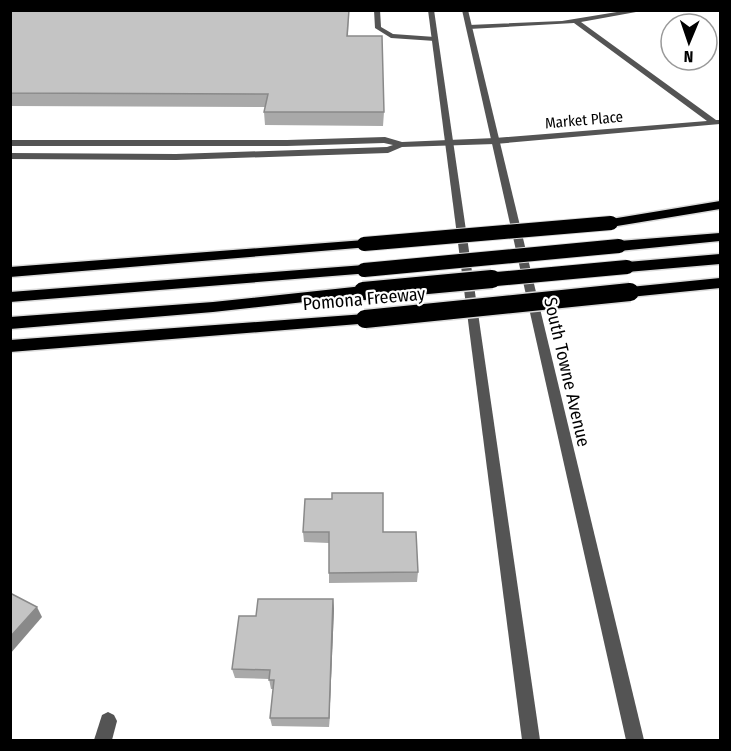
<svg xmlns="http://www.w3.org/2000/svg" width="731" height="751" font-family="'Fira Sans Condensed',sans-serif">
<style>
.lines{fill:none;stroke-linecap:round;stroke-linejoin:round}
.motorway-casing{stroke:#dbdbdb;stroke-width:3}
.service{fill:#545454;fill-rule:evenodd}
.minor{fill:#545454;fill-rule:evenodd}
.motorway{fill:#000;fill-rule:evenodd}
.motorway-bridge-far1-casing{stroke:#dbdbdb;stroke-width:16;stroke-linecap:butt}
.motorway-bridge-casing{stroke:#dbdbdb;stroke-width:21;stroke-linecap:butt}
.motorway-bridge-far1{stroke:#000;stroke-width:14}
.motorway-bridge{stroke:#000;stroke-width:18}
.wall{fill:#a9a9a9}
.shaded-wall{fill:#898989}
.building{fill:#c4c4c4;stroke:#898989;stroke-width:1.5}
.labels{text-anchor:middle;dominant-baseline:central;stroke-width:4.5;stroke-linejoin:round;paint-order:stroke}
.far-street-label{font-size:15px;fill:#000;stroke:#fff}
.street-label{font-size:18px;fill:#000;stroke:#fff}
</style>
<rect width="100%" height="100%" fill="#fff"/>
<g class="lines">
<defs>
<g id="motorway">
<path d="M720,201V209L611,227L604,223L611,219Z"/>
<path d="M720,233V241L619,251L611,246L619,241Z"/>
<path d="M364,240L371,244L369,247L10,277V267Z"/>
<path d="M720,254V264L627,272L619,267L627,262Z"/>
<path d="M364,265L372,270L370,273L10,302V292Z"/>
<path d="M720,278V288L630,297L622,292L630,287Z"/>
<path d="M363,286L369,287L371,291L369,295L213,312L10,329V317L213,302Z"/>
<path d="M365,314L371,315L373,319L371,323L10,352V340Z"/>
</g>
</defs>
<use href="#motorway" class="motorway-casing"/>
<g class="service">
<path d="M374,10H380L381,27L393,34L435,37L438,39L435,41L391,38L375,28Z"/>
<path d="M629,10H647L581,22L716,120H720V124L495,144L402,147L388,153L176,160L10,159V153L176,154L387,147L393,145L384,143L287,146H10V140H287L385,137L402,142L495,138L707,121L574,23L469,29L466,27L469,25L562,21Z"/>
</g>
<g class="minor">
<path d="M428,10H434L540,740H522Z"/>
<path d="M462,10H468L644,740H626Z"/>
<path d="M108,712L114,715L117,721L112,740H94L102,715Z"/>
</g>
<use href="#motorway" class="motorway"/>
<defs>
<g id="motorway-bridge-far1">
<path d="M364,244L611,223"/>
<path d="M364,270L619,246"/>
<path d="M475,281L627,267"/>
</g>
<g id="motorway-bridge">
<path d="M363,291L492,279"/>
<path d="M365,319L630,292"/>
</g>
</defs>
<use href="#motorway-bridge-far1" class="motorway-bridge-far1-casing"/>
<use href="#motorway-bridge" class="motorway-bridge-casing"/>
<use href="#motorway-bridge-far1" class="motorway-bridge-far1"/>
<use href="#motorway-bridge" class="motorway-bridge"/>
</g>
<g class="wall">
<path d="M10,10H349L348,36L384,112L383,126L265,125L264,112L265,107L10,106Z"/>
<path d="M303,532H383L418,572L417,582L329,583V543L304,542Z"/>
<path d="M333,599L334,609L329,727L272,726L270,718L273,689H271L269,679L235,678L232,669L256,616Z"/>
</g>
<g class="shaded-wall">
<path d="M333,599L334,609L329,727V718Z"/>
<path d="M37,607L42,617L10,654V637Z"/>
</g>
<g class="building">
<path d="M10,10H349L347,36H382L384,112H264L268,94L10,93Z"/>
<path d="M332,493H383V532H416L418,572L329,573V532H303L305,499H332Z"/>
<path d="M10,593L37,607L10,637Z"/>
<path d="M258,599H333L329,718H270L274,680H269L270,670L232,669L239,616H256Z"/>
</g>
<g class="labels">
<g class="far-street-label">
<text transform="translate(584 120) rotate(-5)">Market Place</text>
</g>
<g class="street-label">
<text transform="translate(364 299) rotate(-5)">Pomona Freeway</text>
<text transform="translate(567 372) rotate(77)">South Towne Avenue</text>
</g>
</g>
<rect width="731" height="751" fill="none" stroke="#000000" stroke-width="24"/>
<g transform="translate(689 42) rotate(182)"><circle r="28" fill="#ffffff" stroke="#999999" stroke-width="1.5"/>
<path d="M0-4.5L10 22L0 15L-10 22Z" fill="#000000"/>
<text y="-9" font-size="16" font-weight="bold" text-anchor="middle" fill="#000000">N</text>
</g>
</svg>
